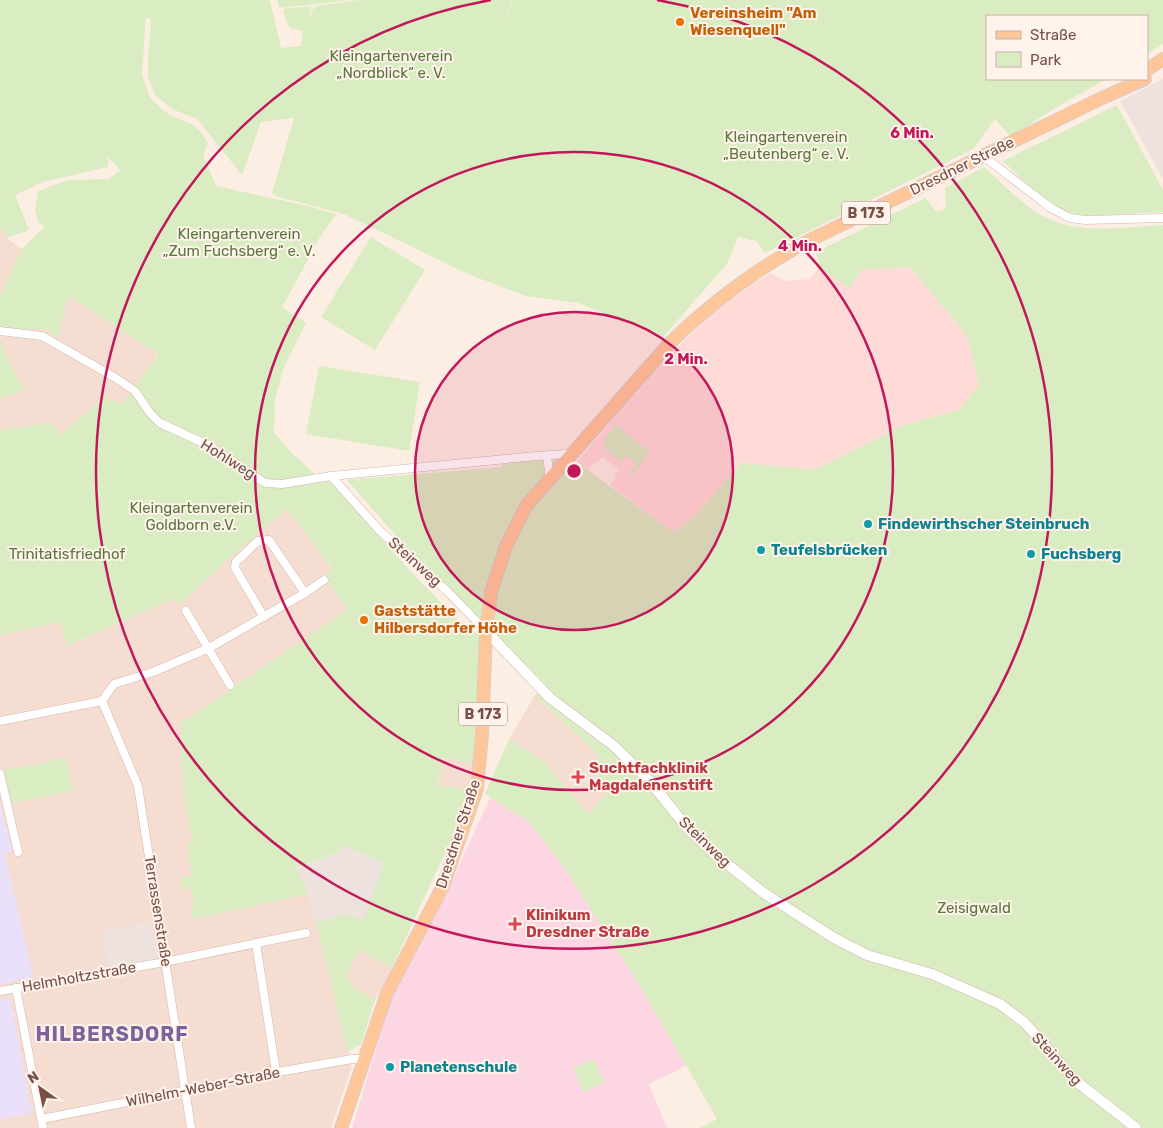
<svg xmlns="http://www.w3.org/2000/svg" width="1163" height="1128" font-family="Rubik,sans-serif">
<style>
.residential{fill:#f5ded1}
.commercial{fill:#fedbd6}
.industrial{fill:#ede2de}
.education{fill:#ebe0fa}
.medical{fill:#fcd6e2}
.green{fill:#daecc1}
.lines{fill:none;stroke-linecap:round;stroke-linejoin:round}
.minor-casing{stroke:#d1b6ac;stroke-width:9}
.tertiary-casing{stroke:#d1b6ac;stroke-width:11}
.primary-casing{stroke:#d9cecc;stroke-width:14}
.minor{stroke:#fff;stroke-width:8}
.tertiary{stroke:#fff;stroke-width:10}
.primary{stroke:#ffc699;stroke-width:12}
.ring{fill:none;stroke:#c2185b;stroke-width:2.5}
.food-dot{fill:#e8710a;stroke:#fff3eb;stroke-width:2}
.culture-dot{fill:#0f9aa8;stroke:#fff3eb;stroke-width:2}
.health-dot{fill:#e0444e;stroke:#fff3eb;stroke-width:2}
.labels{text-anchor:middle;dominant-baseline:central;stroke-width:4;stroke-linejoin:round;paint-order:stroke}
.shield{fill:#fff3eb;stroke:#a08179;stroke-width:1}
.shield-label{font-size:14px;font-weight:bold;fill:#775048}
.food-label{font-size:15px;font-weight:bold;fill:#c56008;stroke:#fff3eb;text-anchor:start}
.park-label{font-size:15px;fill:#59783c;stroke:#fff3eb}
.street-label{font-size:15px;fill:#775048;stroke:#fff3eb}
.culture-label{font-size:15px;font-weight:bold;fill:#0d838f;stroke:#fff3eb;text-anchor:start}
.health-label{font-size:15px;font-weight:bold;fill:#be3a42;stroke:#fff3eb;text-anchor:start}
.district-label{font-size:20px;font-weight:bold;letter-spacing:1px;fill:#7d639b;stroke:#fff3eb}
.centre{fill:#c2185b;stroke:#fff3eb;stroke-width:2.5}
.ring-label{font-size:15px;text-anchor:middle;font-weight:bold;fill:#c2185b;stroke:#fff3eb;stroke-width:4;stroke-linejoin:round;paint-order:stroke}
</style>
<rect width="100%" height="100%" fill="#fdeee3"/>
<g class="residential">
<path d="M0,227L7,238L22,249L0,297Z"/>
<path d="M68,296L159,353L121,405L106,396L61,435L51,423L0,430V329H45Z"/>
<path d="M287,508L332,570L325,576L347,610L181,723L182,769L185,804L193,842L187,845L192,876L179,878L191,888L195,906L193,919L309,894L352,1066L331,1128H0V635L60,622L68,646L173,599L180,605L228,559Z"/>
<path d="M535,695L600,757L592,769L608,793L588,814L544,762L509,739Z"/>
<path d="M443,758L473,763L469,790L438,786Z"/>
<path d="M359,950L392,968L375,1000L353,987L346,975Z"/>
</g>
<path class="commercial" d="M819,267L849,288L862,270L910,267L967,336L979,385L959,410L901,426L813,470L742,463L688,523L673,532L610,485L616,477L614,475L619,469L602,457L597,463L595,462L588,470L577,462L626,403L663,361L719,307L770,273L786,281L810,279Z"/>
<g class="industrial">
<path d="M1163,79V179L1120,101Z"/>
<path d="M342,845L384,863L364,921L345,914L316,923L309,894L295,869L340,852Z"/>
<path d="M151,922L158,960L109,969L102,931Z"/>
</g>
<g class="education">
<path d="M0,803L12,851L5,853L33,977L0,984Z"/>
<path d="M10,998L32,1113L0,1119V1000Z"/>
</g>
<path class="medical" d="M490,798L529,822L562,864L640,986L686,1066L649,1084L667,1128H352L391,1000L451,883Z"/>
<g class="green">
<path d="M0,0H270L281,48L301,46L303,31L290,28L286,20L283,9L311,6L309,23L312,10L317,6L359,0H511L506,25L512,0H1163V44L1147,54V16H987V79H1106L1055,108L1011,137L995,119L973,149L765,253L756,241L738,237L727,264L663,337L578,303L526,296L468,274L344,214L276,196L272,193L273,189L294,119L292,118L261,122L242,175L197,119L172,109L155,95L148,77V57L151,19L146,17L142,74L149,96L160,108L172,116L190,123L201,132L208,143L203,155L216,186L308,206L336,214L309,253L311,254L282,307L306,323L283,369L275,399L274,433L291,452L316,475L281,482L274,488L329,478L402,562L465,628L480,634L473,763L443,758L438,785L469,790L461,821L434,876L392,968L359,951L346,975L353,987L375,1000L361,1044L348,1052L316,923L345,914L364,920L384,863L342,845L340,852L295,868L309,894L193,919L191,906L194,905L191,888L182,890L179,878L192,875L187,845L193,842L185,804L182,769L181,723L347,610L325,576L332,569L287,509L228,559L180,605L173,599L67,646L60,622L0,635V430L51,423L61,435L106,396L121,405L159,354L68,296L58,337L45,329H0V297L22,249L45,226L38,222L35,210L38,191L68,180L109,179L120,170L108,157V167L43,182L15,195L29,230L7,238L0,227Z"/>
<path d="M277,0H351L279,8Z"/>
<path d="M1117,105L1163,190V212L1082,216L1050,206L1003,161Z"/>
<path d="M984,167C1000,181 1020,202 1036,212C1073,237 1121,227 1163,225V1128H700L717,1119L640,986L562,864L529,822L485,794L509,739L544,762L588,814L608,793L592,769L600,757L535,695L546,685L405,546L347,480L502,467L500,463L558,459L556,463L577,462L673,532L688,523L742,463L813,470L901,426L959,410L979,385L967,336L910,267L862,270L849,288L819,267L816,252L925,198L936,211L943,210L946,205L945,188Z"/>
<path d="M371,237L425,270L375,350L321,317Z"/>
<path d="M0,339L3,350L24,391L0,398Z"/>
<path d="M319,366L420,382L409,451L306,434Z"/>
<path d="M616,425L650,452L630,478L628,477L637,463L627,456L622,462L604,448V439Z"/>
<path d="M66,758L73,791L11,803L4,770Z"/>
<path d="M593,1059L604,1082L584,1092L573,1068Z"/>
</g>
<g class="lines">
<defs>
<g id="minor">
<path d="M983,156L1051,208L1070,218L1085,220L1163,218"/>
<path d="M0,331L42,336L114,377L135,391L150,413L160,423L210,446L265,483L282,484L331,476L537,456L565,454L569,457"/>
<path d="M547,456L550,479"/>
<path d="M331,476L380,531L449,593L486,631"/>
<path d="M186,611L230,685"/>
<path d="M264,617L235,568L236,562L258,541L269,540L305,593"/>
<path d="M102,701L138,786L191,1128"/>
<path d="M0,721L102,701L114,684L153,672L209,648L305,593L324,580"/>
<path d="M0,774L18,852"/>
<path d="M256,943L276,1072"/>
<path d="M16,988L43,1128"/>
<path d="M0,991L165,962L306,933"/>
<path d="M42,1119L278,1072L352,1059H364"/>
</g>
<path id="tertiary" d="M486,631L550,698L614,746L648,779L689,830L717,856L764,893L834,938L867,955L932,974L1000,1004L1025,1023L1076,1081L1136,1128"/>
<g id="primary">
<path d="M1147,70L1163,59"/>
<path d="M341,1128L387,993L443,886L477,789L482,734L486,631L491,593L506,546L526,506L669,344C711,302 754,271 806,242L1100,99L1145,79"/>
</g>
</defs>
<use href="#minor" class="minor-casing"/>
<use href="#tertiary" class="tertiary-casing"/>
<use href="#primary" class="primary-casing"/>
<use href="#minor" class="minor"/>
<use href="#tertiary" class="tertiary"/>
<use href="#primary" class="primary"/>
</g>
<circle cx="574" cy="471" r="159" fill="#c2185b" fill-opacity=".12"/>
<g class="ring">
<circle cx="574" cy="471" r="159"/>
<circle cx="574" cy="471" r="319"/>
<path d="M657 0A478 478 0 1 1 491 0"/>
</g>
<g class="food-dot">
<circle cx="680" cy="22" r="5"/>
<circle cx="364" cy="620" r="5"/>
</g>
<g class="culture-dot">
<circle cx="868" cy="524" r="5"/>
<circle cx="761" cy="550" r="5"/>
<circle cx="1031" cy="554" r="5"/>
<circle cx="390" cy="1067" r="5"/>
</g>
<g class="health-dot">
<path d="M575.5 769.5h5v5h5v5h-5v5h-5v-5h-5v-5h5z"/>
<path d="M512.5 916.5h5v5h5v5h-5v5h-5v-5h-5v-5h5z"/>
</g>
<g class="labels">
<g class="shield">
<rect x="842" y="201.5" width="48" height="23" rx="4"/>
<rect x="459" y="702.5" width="48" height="23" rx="4"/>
</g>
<g class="shield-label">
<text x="866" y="213">B 173</text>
<text x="483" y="714">B 173</text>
</g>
<g class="food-label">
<text x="690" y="13">Vereinsheim "Am<tspan x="690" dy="17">Wiesenquell"</tspan></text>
<text x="374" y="611">Gaststätte<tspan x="374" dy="17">Hilbersdorfer Höhe</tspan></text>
</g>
<g class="park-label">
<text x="391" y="56">Kleingartenverein<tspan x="391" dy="17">„Nordblick“ e. V.</tspan></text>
<text x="786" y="137">Kleingartenverein<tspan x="786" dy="17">„Beutenberg“ e. V.</tspan></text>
<text x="239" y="234">Kleingartenverein<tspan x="239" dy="17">„Zum Fuchsberg“ e. V.</tspan></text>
<text x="191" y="508">Kleingartenverein<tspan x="191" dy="17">Goldborn e.V.</tspan></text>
<text x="67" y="554">Trinitatisfriedhof</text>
<text x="974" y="908">Zeisigwald</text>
</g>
<g class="street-label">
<text transform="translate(962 166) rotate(-26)">Dresdner Straße</text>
<text transform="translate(228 459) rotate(32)">Hohlweg</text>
<text transform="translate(415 562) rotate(42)">Steinweg</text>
<text transform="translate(458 834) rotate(-72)">Dresdner Straße</text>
<text transform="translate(705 842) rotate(44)">Steinweg</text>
<text transform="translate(158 911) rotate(81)">Terrassenstraße</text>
<text transform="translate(79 977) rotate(-10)">Helmholtzstraße</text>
<text transform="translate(1057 1059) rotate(47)">Steinweg</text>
<text transform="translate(203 1087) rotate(-11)">Wilhelm-Weber-Straße</text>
</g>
<g class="culture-label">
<text x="878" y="524">Findewirthscher Steinbruch</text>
<text x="771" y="550">Teufelsbrücken</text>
<text x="1041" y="554">Fuchsberg</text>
<text x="400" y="1067">Planetenschule</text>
</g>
<g class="health-label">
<text x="589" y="768">Suchtfachklinik<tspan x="589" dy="17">Magdalenenstift</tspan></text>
<text x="526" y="915">Klinikum<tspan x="526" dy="17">Dresdner Straße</tspan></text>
</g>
<g class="district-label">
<text x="112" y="1034">HILBERSDORF</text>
</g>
</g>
<circle cx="574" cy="471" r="8" class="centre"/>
<g class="ring-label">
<text x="912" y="138">6 Min.</text>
<text x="800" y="251">4 Min.</text>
<text x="686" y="364">2 Min.</text>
</g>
<rect x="986" y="15" width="162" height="65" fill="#fff3eb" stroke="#c9b2aa"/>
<rect x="996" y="31" width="25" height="8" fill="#ffc699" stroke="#c9b2aa"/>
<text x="1030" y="40" font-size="15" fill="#775048">Straße</text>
<rect x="996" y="52" width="25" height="15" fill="#daecc1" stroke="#c9b2aa"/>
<text x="1030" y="65" font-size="15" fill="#775048">Park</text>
<g transform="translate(40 1088) rotate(327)" stroke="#fff3eb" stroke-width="4" paint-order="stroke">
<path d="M0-4L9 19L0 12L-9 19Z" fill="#775048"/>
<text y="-8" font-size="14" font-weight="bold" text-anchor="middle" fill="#775048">N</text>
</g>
</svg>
